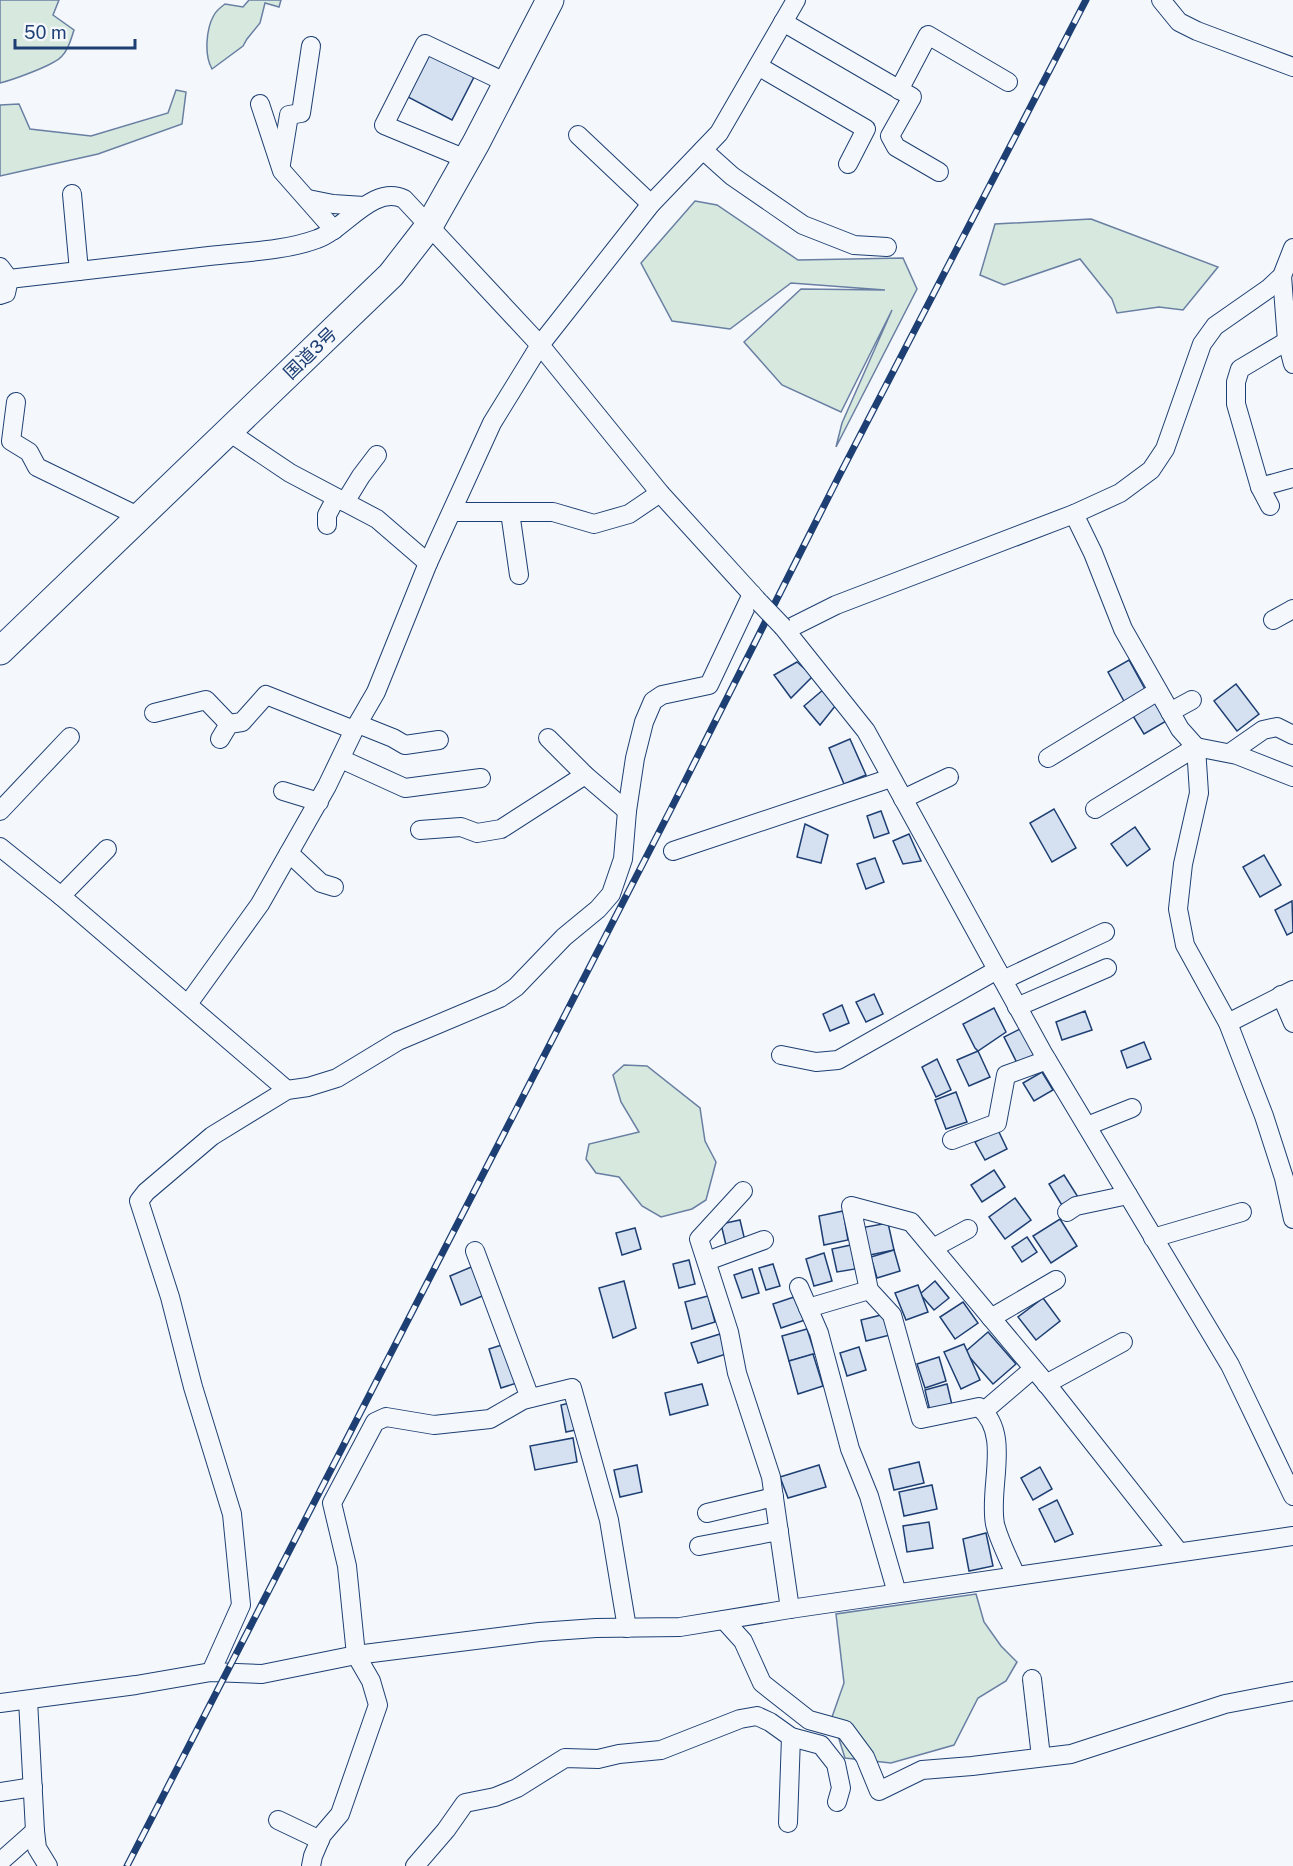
<svg xmlns="http://www.w3.org/2000/svg" width="1293" height="1866" font-family="'Public Sans','Noto Sans JP',sans-serif">
<style>
.green{fill:#d7e8df;stroke:#687fa3;stroke-width:1.5}
.building{fill:#d5e0f0;stroke:#1d3f73;stroke-width:1.5}
.lines{fill:none;stroke-linecap:round;stroke-linejoin:round}
.minor-casing{stroke:#1d3f73;stroke-width:20}
.highway-casing{stroke:#1d3f73;stroke-width:29}
.minor{stroke:#f4f7fb;stroke-width:18}
.highway{stroke:#f4f7fb;stroke-width:27}
.rail-casing{stroke:#1d3f73;stroke-width:7}
.rail{stroke:#f4f7fb;stroke-width:4.5;stroke-dasharray:14;stroke-linecap:butt}
.minor-bridge-casing{stroke:#1d3f73;stroke-width:20;stroke-linecap:butt}
.minor-bridge{stroke:#f4f7fb;stroke-width:18}
.labels{text-anchor:middle;dominant-baseline:central;stroke-width:4.5;stroke-linejoin:round;paint-order:stroke}
.street-label{font-size:18px;fill:#1d3f73;stroke:#f4f7fb}
</style>
<rect width="100%" height="100%" fill="#f4f7fb"/>
<g class="green">
<path d="M0,0H59L53,15L74,30C71,39 69,49 62,56C55,65 12,80 0,83Z"/>
<path d="M249,0H281L279,7L265,3L260,23L247,39L243,46L212,69C204,55 206,29 214,15C216,11 221,7 225,4L243,7Z"/>
<path d="M176,90L186,92L182,124L98,154L0,176V105L19,104L30,129L91,136L168,113Z"/>
<path d="M695,201L717,205L798,260L903,258L917,289L836,447L842,423L892,310L841,412L782,385L744,342L801,289L885,290L791,283L730,329L672,321L641,263Z"/>
<path d="M1091,219L1218,267L1183,310L1159,307L1117,313L1112,299L1080,259L1004,285L980,275L995,224Z"/>
<path d="M624,1065L647,1066L700,1108L705,1141L716,1162L706,1200L692,1209L661,1217L642,1206L619,1177L596,1173L586,1159L589,1144L639,1132L621,1102L613,1075Z"/>
<path d="M976,1594L984,1622L1001,1646L1017,1662L1006,1681L978,1698L954,1745L891,1763L845,1758L832,1717L844,1683L836,1614Z"/>
</g>
<g class="building">
<path d="M429,54L474,77L452,120L408,97Z"/>
<path d="M1129,660L1146,691L1125,703L1108,672Z"/>
<path d="M797,662L813,676L791,698L774,675Z"/>
<path d="M1236,684L1259,714L1237,731L1214,701Z"/>
<path d="M824,689L836,705L820,725L804,706Z"/>
<path d="M1157,701L1168,720L1144,734L1133,716Z"/>
<path d="M850,739L866,775L844,784L829,748Z"/>
<path d="M1054,809L1076,848L1052,862L1030,823Z"/>
<path d="M881,811L889,833L874,838L867,816Z"/>
<path d="M805,824L828,835L821,863L797,857Z"/>
<path d="M1135,827L1150,849L1127,866L1111,844Z"/>
<path d="M909,834L921,861L903,864L893,841Z"/>
<path d="M1264,855L1281,885L1260,897L1243,867Z"/>
<path d="M875,858L884,882L866,889L857,864Z"/>
<path d="M1292,901L1293,932L1287,935L1275,910Z"/>
<path d="M874,994L883,1014L866,1022L856,1002Z"/>
<path d="M842,1005L849,1023L830,1031L823,1014Z"/>
<path d="M994,1008L1006,1032L978,1051L975,1048L963,1024Z"/>
<path d="M1085,1011L1092,1030L1062,1040L1056,1022Z"/>
<path d="M1022,1028L1036,1057L1018,1065L1004,1037Z"/>
<path d="M1144,1042L1151,1059L1127,1068L1121,1051Z"/>
<path d="M978,1051L990,1077L969,1086L957,1060Z"/>
<path d="M937,1059L951,1090L936,1097L922,1067Z"/>
<path d="M1042,1072L1053,1090L1034,1101L1023,1083Z"/>
<path d="M956,1092L967,1122L946,1129L935,1100Z"/>
<path d="M998,1130L1007,1149L985,1160L975,1142Z"/>
<path d="M994,1170L1005,1187L982,1202L971,1185Z"/>
<path d="M1064,1175L1078,1197L1063,1207L1049,1184Z"/>
<path d="M1015,1198L1031,1220L1005,1239L989,1217Z"/>
<path d="M843,1211L848,1240L824,1245L819,1216Z"/>
<path d="M1060,1219L1077,1246L1051,1263L1033,1236Z"/>
<path d="M740,1220L745,1241L726,1245L721,1224Z"/>
<path d="M888,1223L894,1250L865,1256L860,1228Z"/>
<path d="M635,1228L641,1249L622,1255L616,1233Z"/>
<path d="M1027,1237L1037,1252L1022,1262L1012,1247Z"/>
<path d="M851,1245L855,1269L837,1272L832,1249Z"/>
<path d="M894,1250L900,1271L877,1278L871,1257Z"/>
<path d="M824,1253L832,1281L814,1286L806,1259Z"/>
<path d="M689,1260L695,1284L679,1288L673,1264Z"/>
<path d="M773,1264L780,1286L766,1290L759,1268Z"/>
<path d="M476,1265L487,1294L461,1305L450,1276Z"/>
<path d="M752,1269L759,1293L742,1298L734,1275Z"/>
<path d="M624,1281L636,1328L613,1338L599,1288Z"/>
<path d="M935,1281L949,1298L934,1310L920,1294Z"/>
<path d="M918,1285L928,1312L906,1320L895,1293Z"/>
<path d="M800,1295L808,1319L781,1328L773,1304Z"/>
<path d="M708,1296L715,1322L692,1329L685,1302Z"/>
<path d="M1043,1298L1060,1321L1036,1340L1018,1317Z"/>
<path d="M963,1302L978,1323L955,1339L940,1317Z"/>
<path d="M885,1314L890,1335L866,1341L861,1320Z"/>
<path d="M807,1329L815,1354L789,1361L782,1336Z"/>
<path d="M988,1332L1016,1364L993,1384L965,1352Z"/>
<path d="M720,1334L726,1354L698,1363L691,1343Z"/>
<path d="M508,1343L520,1382L501,1388L489,1349Z"/>
<path d="M964,1344L980,1380L961,1389L944,1352Z"/>
<path d="M859,1347L866,1370L847,1376L840,1353Z"/>
<path d="M813,1354L823,1386L798,1394L789,1361Z"/>
<path d="M939,1357L946,1381L925,1388L917,1364Z"/>
<path d="M702,1384L708,1405L670,1415L665,1393Z"/>
<path d="M947,1384L952,1405L930,1411L925,1390Z"/>
<path d="M574,1402L580,1429L566,1432L561,1405Z"/>
<path d="M573,1438L577,1462L535,1470L530,1446Z"/>
<path d="M919,1462L924,1483L894,1490L889,1469Z"/>
<path d="M637,1465L642,1492L620,1497L614,1470Z"/>
<path d="M819,1465L826,1487L788,1498L780,1477Z"/>
<path d="M1040,1467L1052,1489L1033,1500L1021,1478Z"/>
<path d="M932,1485L937,1509L904,1516L899,1492Z"/>
<path d="M1057,1500L1073,1534L1055,1542L1039,1509Z"/>
<path d="M929,1522L933,1548L907,1552L903,1526Z"/>
<path d="M986,1533L993,1566L969,1571L963,1539Z"/>
</g>
<g class="lines">
<defs>
<g id="minor">
<path d="M1161,0L1179,22L1197,31L1293,67"/>
<path d="M783,22L912,97L890,136L896,147L939,172"/>
<path d="M758,66L866,129L848,164"/>
<path d="M899,90L928,35L1008,82"/>
<path d="M260,104L282,171L334,230"/>
<path d="M578,135L651,204"/>
<path d="M703,150L732,176L803,225L854,245L887,247"/>
<path d="M466,159L384,125L425,44L507,83"/>
<path d="M281,164L289,115L301,113L311,46"/>
<path d="M72,194L79,271"/>
<path d="M308,199L333,204L364,206"/>
<path d="M0,267L9,279C75,271 142,264 209,256C243,252 285,251 317,239C344,230 373,184 404,199L540,345L660,493L759,602"/>
<path d="M1282,276L1287,341L1293,364"/>
<path d="M0,295L6,293L9,279"/>
<path d="M16,402L11,441L29,452L37,467L140,517"/>
<path d="M229,432L290,473L377,519L428,563L492,423L540,345L651,204L719,133L796,0"/>
<path d="M1260,487L1293,478"/>
<path d="M345,502L361,476L377,455"/>
<path d="M1270,506L1260,487L1236,404V382L1240,369L1287,341"/>
<path d="M452,512H553L594,524L629,514L660,493"/>
<path d="M510,512L519,575"/>
<path d="M1074,514L1093,553L1123,629L1180,729L1196,747L1199,793L1183,864L1178,909L1185,945L1228,1023L1264,1116L1284,1178L1293,1219"/>
<path d="M327,525V515L336,498"/>
<path d="M1273,620L1293,609"/>
<path d="M783,627L866,731L1044,1055L1230,1365L1293,1496"/>
<path d="M786,630L836,605L1074,514L1120,493L1151,470L1165,449L1202,344L1215,326L1268,289L1282,276L1293,248"/>
<path d="M1170,712L1192,700"/>
<path d="M154,713L206,700L229,724"/>
<path d="M358,724L393,738L405,745L439,740"/>
<path d="M548,738L585,775L627,811"/>
<path d="M220,739L229,724L242,722L266,695L354,730"/>
<path d="M1230,753L1263,730L1277,727L1293,735"/>
<path d="M1048,758L1158,691"/>
<path d="M341,759L405,788L481,778"/>
<path d="M283,791L319,802"/>
<path d="M903,799L949,777"/>
<path d="M1095,809L1196,747L1237,755L1293,777"/>
<path d="M0,811L70,737"/>
<path d="M420,830L461,827L477,833L501,829L585,775"/>
<path d="M0,847L61,896L287,1090"/>
<path d="M673,851L891,778"/>
<path d="M289,853L321,883L334,887"/>
<path d="M61,896L107,849"/>
<path d="M1003,980L1105,932"/>
<path d="M1281,995L1293,1023"/>
<path d="M188,1004L260,904L327,786L354,730L376,692L428,563"/>
<path d="M1017,1007L1107,968"/>
<path d="M1228,1023L1293,990"/>
<path d="M781,1055L816,1062L838,1060L997,970"/>
<path d="M1087,1126L1132,1108"/>
<path d="M952,1140L997,1123L1006,1075L1047,1060"/>
<path d="M743,1191L699,1239L729,1332L737,1373L771,1477L790,1609"/>
<path d="M1067,1212L1076,1206L1128,1195"/>
<path d="M1153,1238L1242,1212"/>
<path d="M933,1248L968,1229"/>
<path d="M475,1251L530,1398"/>
<path d="M707,1261L764,1240"/>
<path d="M799,1287L819,1333L850,1449L869,1496L897,1593"/>
<path d="M808,1308L869,1290"/>
<path d="M991,1318L1056,1280"/>
<path d="M1046,1384L1123,1342"/>
<path d="M984,1411L1033,1369"/>
<path d="M707,1513L774,1497"/>
<path d="M699,1546L779,1531"/>
<path d="M1016,1576C1009,1559 999,1541 995,1524C988,1487 1012,1434 979,1407L921,1419L892,1315L869,1290L851,1206L911,1222L1049,1387L1179,1552"/>
<path d="M724,1620L743,1641L762,1683L809,1720L845,1730L865,1757L879,1791L922,1770L972,1766L1071,1754L1225,1704L1293,1691"/>
<path d="M211,1672L241,1605L232,1514L193,1387L170,1297L139,1201L146,1192L212,1136L287,1090L308,1087L337,1078L398,1041L500,998L516,987L564,937L598,909L611,894L623,859L627,811L635,758L644,722L653,701L662,695L709,685L752,594"/>
<path d="M1032,1679L1041,1757"/>
<path d="M28,1700L35,1831L37,1848L48,1866"/>
<path d="M0,1703L136,1685L211,1672L262,1674L356,1655L539,1632L596,1628L680,1627L790,1609L1293,1536"/>
<path d="M0,1792L33,1787"/>
<path d="M278,1820L320,1840"/>
<path d="M788,1823L791,1737"/>
<path d="M0,1862L35,1831"/>
<path d="M311,1866L313,1856L322,1835L340,1814L378,1705L371,1681L356,1655L347,1566L332,1503L375,1422L386,1417L434,1425L490,1419L523,1400L572,1388L609,1520L627,1628"/>
<path d="M415,1866L446,1830L465,1803L495,1797L517,1788L565,1758L598,1759L619,1754L661,1750L740,1719L757,1716L770,1722L791,1737L821,1745L836,1764L841,1788L837,1802"/>
</g>
<path id="highway" d="M0,651L391,275L429,226L476,143L550,0"/>
</defs>
<use href="#minor" class="minor-casing"/>
<use href="#highway" class="highway-casing"/>
<use href="#minor" class="minor"/>
<use href="#highway" class="highway"/>
<defs>
<path id="rail" d="M127,1866L673,805L839,476L1086,0"/>
</defs>
<use href="#rail" class="rail-casing"/>
<use href="#rail" class="rail"/>
<defs>
<path id="minor-bridge" d="M760,603L783,627"/>
</defs>
<use href="#minor-bridge" class="minor-bridge-casing"/>
<use href="#minor-bridge" class="minor-bridge"/>
</g>
<g class="labels">
<g class="street-label">
<text transform="translate(310 353) rotate(-44)">国道3号</text>
</g>
</g>
<path d="M15 39v9h120v-9" fill="none" stroke="#1d3f73" stroke-width="3"/>
<text x="24" y="39" font-size="18" fill="#1d3f73" stroke="#f4f7fb" stroke-width="4.5" paint-order="stroke">50 m</text>
</svg>
